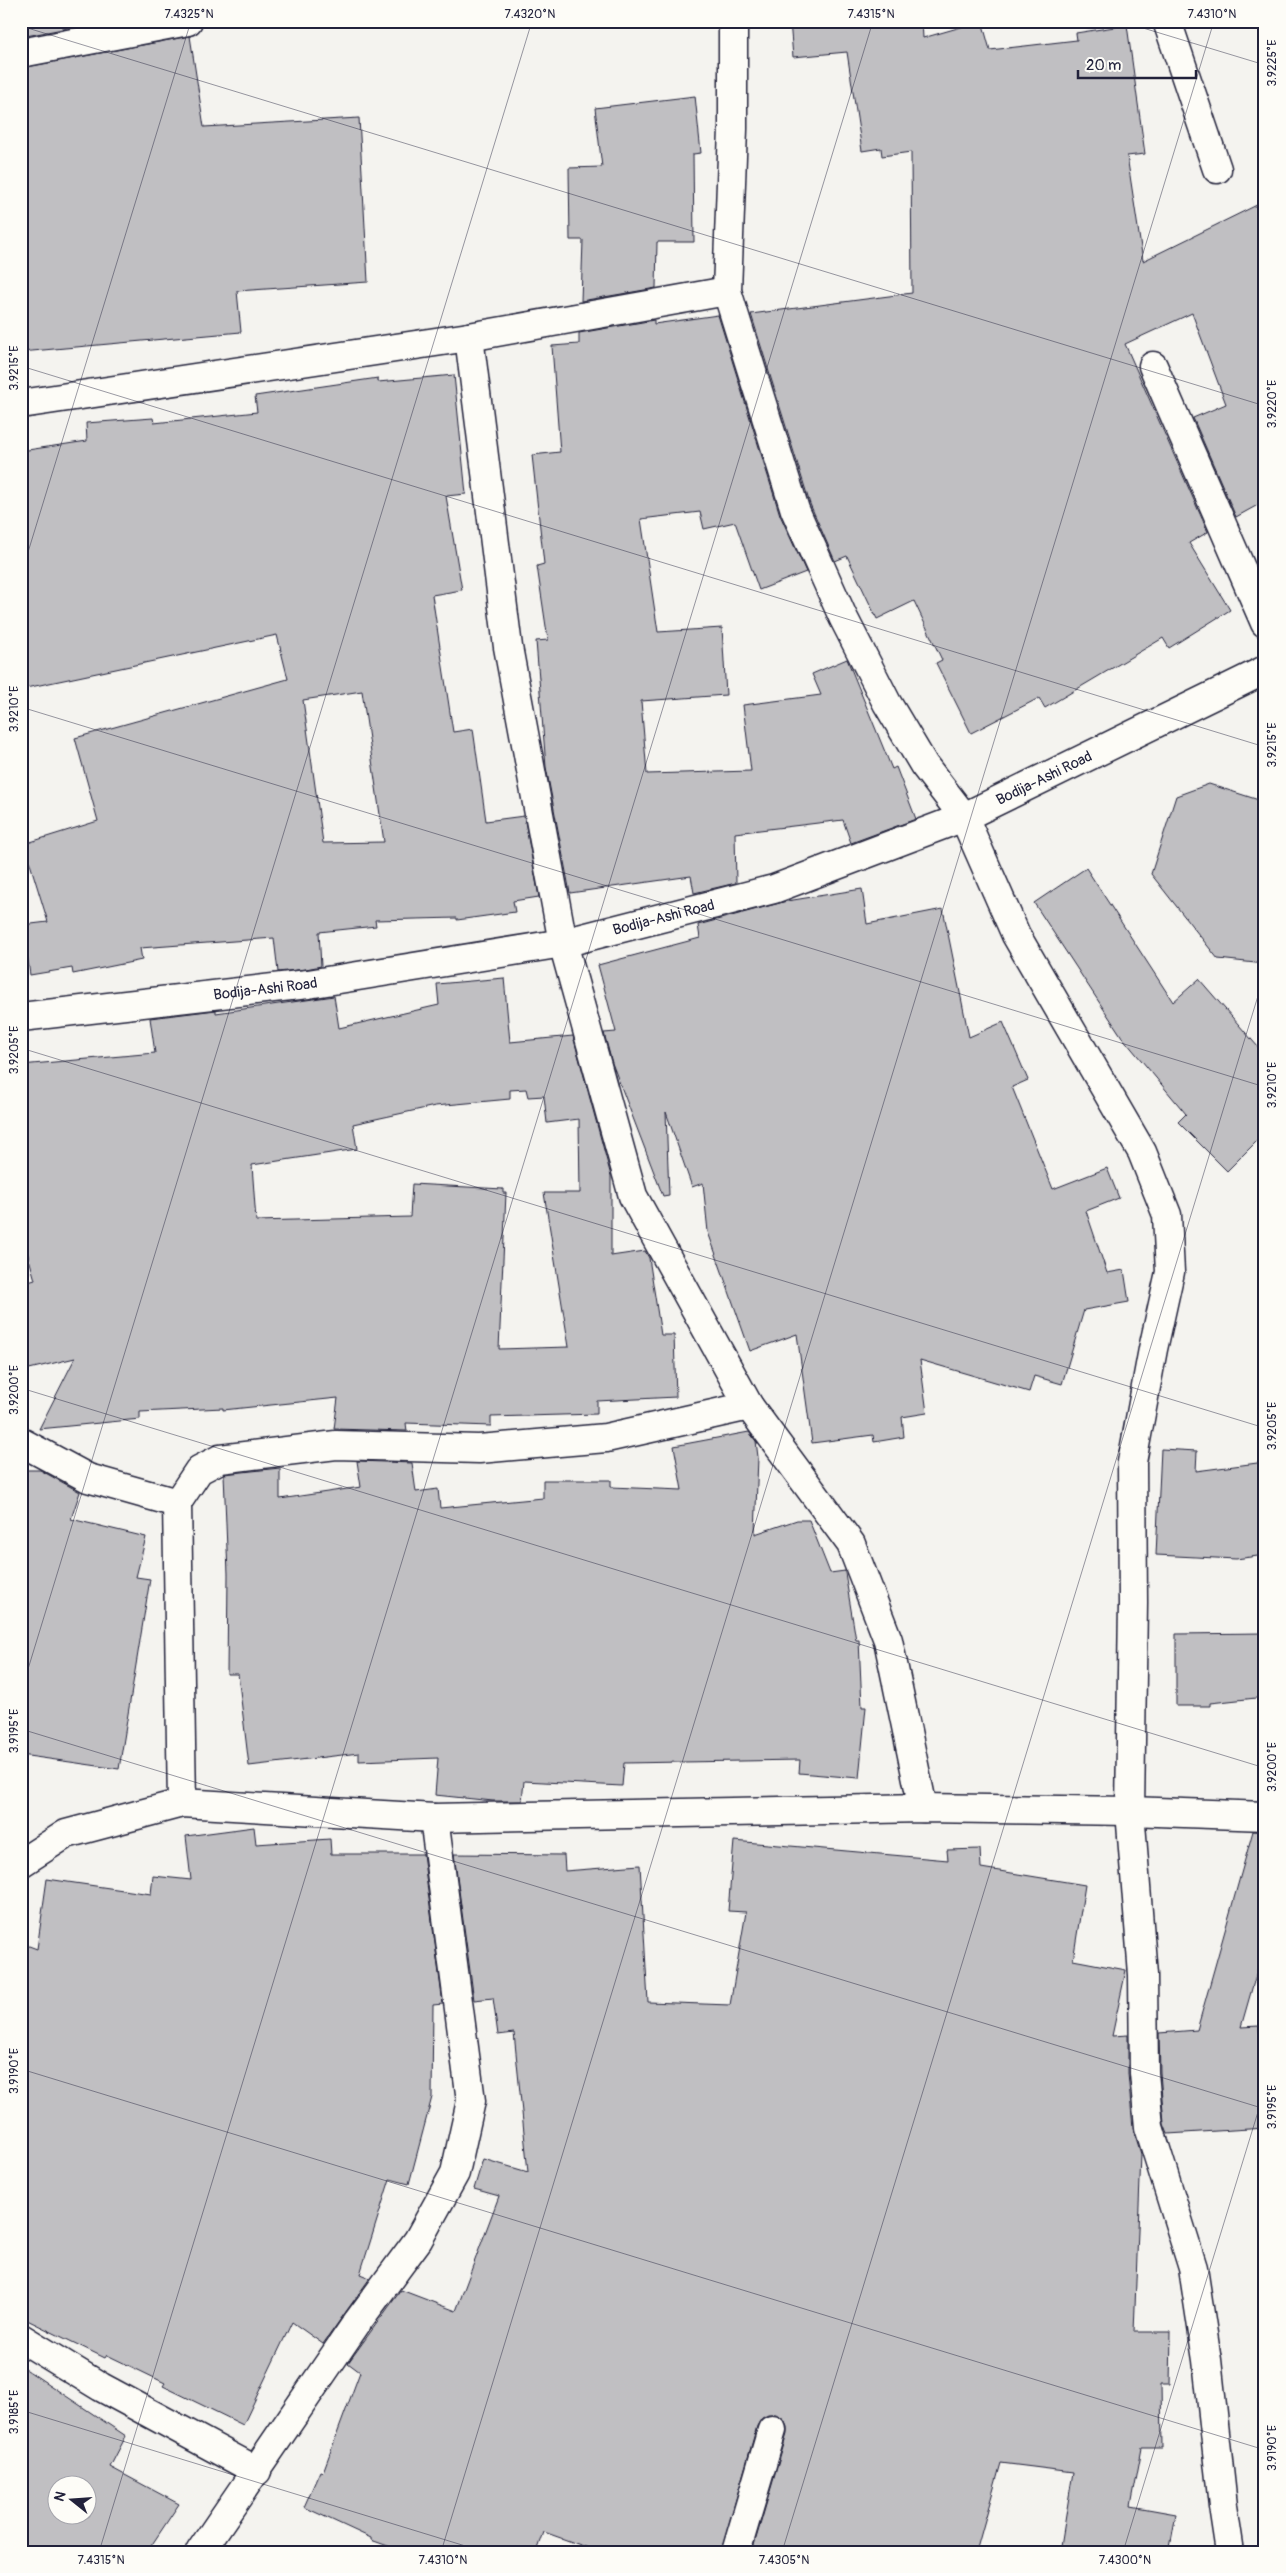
<svg xmlns="http://www.w3.org/2000/svg" width="1286" height="2573" font-family="Pangolin,sans-serif">
<style>
.building{fill:#c0bfc2;stroke:#22223b;fill-rule:evenodd}
.lines{fill:none;stroke-linecap:round;stroke-linejoin:round}
.minor-casing{stroke:#22223b;stroke-width:31}
.tertiary-casing{stroke:#22223b;stroke-width:31}
.minor{stroke:#fdfcf7;stroke-width:28}
.tertiary{stroke:#fdfcf7;stroke-width:28}
.ticks{fill:none;stroke:#22223b;stroke-width:1;stroke-opacity:0.45}
.labels{text-anchor:middle;dominant-baseline:central;stroke-width:5;stroke-linejoin:round;paint-order:stroke}
.street-label{font-size:15px;fill:#22223b;stroke:#fdfcf7}
.neatline{fill:none;stroke:#22223b;stroke-width:2}
.ticks-label{font-size:12px;text-anchor:middle;fill:#22223b}
</style>
<rect width="100%" height="100%" fill="#f4f3ef"/>
<filter id="ink" filterUnits="userSpaceOnUse"><feTurbulence type="fractalNoise" baseFrequency=".02" numOctaves="2"/><feDisplacementMap in="SourceGraphic" scale="10" xChannelSelector="R" yChannelSelector="G"/><feConvolveMatrix kernelMatrix="1 2 1 2 8 2 1 2 1" color-interpolation-filters="sRGB"/></filter>
<g filter="url(#ink)">
<g class="building">
<path d="M21,21H104L21,37Z"/>
<path d="M790,21H922L923,38L982,21L990,50L1077,40L1076,33L1127,25L1145,154L1127,156L1143,261L1265,201V501L1236,517L1193,418L1226,404L1192,313L1125,344L1208,532L1189,543L1230,610L1169,648L1163,638L1045,708L1039,698L971,733L936,663L942,660L914,601L877,619L847,556L835,561L810,504L751,314L912,293L911,152L882,156L881,148L862,151L847,52L793,57Z"/>
<path d="M190,36L204,127L359,118L368,282L237,291L241,332L21,352V68Z"/>
<path d="M695,96L701,153L693,154L694,242H657L656,288L581,301L583,240H570L569,168L602,167L595,108Z"/>
<path d="M718,315L780,515L806,572L759,590L735,522L704,529L700,512L641,519L658,632L722,628L726,695L641,701L647,774L751,771L743,705L821,695L812,674L847,659L892,769L896,767L916,819L851,843L843,820L735,833L736,883L694,893L691,876L570,893L546,767L536,641L548,640L537,566L544,564L532,455L560,452L552,346L579,344V333L654,320V324Z"/>
<path d="M454,375L466,494L446,496L462,590L432,595L453,732L473,729L486,821L524,816L539,897L513,901L515,912L457,920V918L375,920L376,926L319,932L321,966L306,969L278,972L274,938L140,948L142,960L73,974L72,968L30,975L23,925L48,922L24,844L98,821L75,738L288,679L277,635L21,689V451L87,441L86,423L153,418L154,423L257,412L255,396L378,378V382ZM362,691L384,842L323,843L303,700Z"/>
<path d="M1209,784L1265,802V964L1218,959L1151,874L1176,796Z"/>
<path d="M1086,868L1173,1002L1199,979L1265,1055V1133L1227,1171L1178,1122L1186,1114L1122,1037L1034,903Z"/>
<path d="M862,889L867,924L943,909L969,1037L1003,1022L1028,1080L1012,1087L1053,1189L1107,1168L1119,1198L1086,1211L1107,1273L1124,1270L1129,1302L1084,1310L1062,1384L1034,1376L1029,1392L920,1360L927,1413L902,1417L904,1437L874,1442L873,1435L812,1443L797,1334L750,1351L708,1232L703,1183L692,1187L666,1112L669,1195L663,1196L612,1063L604,1033L616,1032L598,965L700,938L698,925L787,901Z"/>
<path d="M504,978L510,1042L573,1036L611,1176V1256L645,1251L649,1258L661,1335H674L676,1397L597,1401V1414L491,1417V1426L406,1423L407,1431L334,1429L338,1398L223,1410V1408L140,1412V1419L39,1429L75,1358L21,1371V1284L35,1280L21,1230V1065L155,1053L150,1018L216,1010V1013L334,996L339,1028L439,1005L437,984ZM526,1089L528,1097L544,1096L547,1123L579,1119L580,1193H544L569,1347L499,1349L506,1193H503V1189L412,1184L410,1217L256,1221L252,1165L357,1149L353,1124L435,1106L510,1099V1090Z"/>
<path d="M749,1432L756,1441L758,1457L755,1534L797,1520H809L830,1573L845,1571V1573L856,1640H859L862,1707H866L859,1778L799,1773L800,1760L624,1763L622,1786L524,1781L522,1801H493L435,1795L438,1758L359,1761V1753L249,1766L238,1674H227L228,1574L224,1474L280,1468V1499L361,1487L357,1461L412,1463L416,1492L438,1489L440,1508L543,1498V1480H611V1487L682,1490L674,1446Z"/>
<path d="M1161,1449L1197,1451L1196,1471L1265,1462V1555L1236,1559L1156,1555Z"/>
<path d="M21,1470H40L80,1492L71,1519L146,1537L136,1577L150,1579L119,1769L21,1755Z"/>
<path d="M1265,1633V1697L1210,1703V1706H1176V1634Z"/>
<path d="M254,1827L256,1844L330,1839L331,1854H423L443,2004L433,2005L432,2097L409,2184L390,2179L360,2274L370,2278L323,2344L292,2322L243,2425L163,2386L165,2383L107,2355L105,2358L21,2317V1943L37,1949L47,1879L151,1894L153,1876L191,1880L186,1836Z"/>
<path d="M1253,1831L1265,1832V1943L1241,2027L1259,2026L1261,2057L1265,2056V2128L1168,2134L1164,2124L1160,2072L1159,2033L1197,2030Z"/>
<path d="M734,1841L948,1860L947,1850L980,1849L981,1868L1085,1885L1073,1960L1126,1970L1112,2036L1128,2035V2074L1133,2128L1141,2154L1134,2332H1171L1170,2384H1161L1162,2448H1142L1131,2506L1176,2514L1169,2552H1060L1073,2472L1001,2463L976,2552H752L787,2434V2427L784,2420L776,2415H768L762,2418L757,2426L721,2552H600L544,2532L537,2552H405L371,2540V2538L304,2507L320,2471L323,2472L360,2372L348,2363L401,2290L456,2311L499,2196L474,2189L483,2159L528,2172L514,2033L498,2035L493,1998L474,2000L454,1854L564,1855L565,1871L640,1865L648,2002L730,2005L746,1912L728,1911Z"/>
<path d="M21,2366L126,2436L110,2467L179,2504L147,2552H21ZM58,2486H88V2516H58Z"/>
</g>
<g class="lines">
<defs>
<g id="minor">
<path d="M733,21V129L727,291L795,510L843,617L887,703L924,765L964,817L1016,935L1142,1152L1167,1215L1170,1272L1153,1349L1132,1462L1133,1603L1130,1811L1143,1975L1144,2073L1149,2127L1193,2268L1207,2360L1223,2506L1230,2552"/>
<path d="M1167,21L1217,169"/>
<path d="M21,53L188,21"/>
<path d="M469,337L508,647L563,943L633,1196L749,1406L851,1544L888,1640L923,1808"/>
<path d="M1153,366L1265,623"/>
<path d="M21,404L469,337L727,291"/>
<path id="s1" d="M21,1017L308,984L563,943L774,889L964,817"/>
<path d="M21,1442L88,1478L177,1503"/>
<path d="M182,1803L177,1503L199,1470L220,1459L336,1445L479,1449L606,1438L749,1406"/>
<path d="M21,1863L66,1834L182,1803L434,1818L923,1808L1130,1811L1265,1816"/>
<path d="M21,2338L101,2387L257,2471"/>
<path d="M200,2552L358,2321L418,2240L455,2173L471,2101L434,1818"/>
<path d="M736,2552L772,2430"/>
</g>
<g id="tertiary">
<path id="s2" d="M964,817L1265,670"/>
</g>
</defs>
<use href="#minor" class="minor-casing"/>
<use href="#tertiary" class="tertiary-casing"/>
<use href="#minor" class="minor"/>
<use href="#tertiary" class="tertiary"/>
</g>
</g>
<path class="ticks" d="M1120,21L1265,65M21,26L1265,406M21,366L1265,747M21,575L191,21M21,707L1265,1087M21,1048L1265,1428M21,1388L1265,1768M21,1692L532,21M21,1729L1265,2109M21,2069L1265,2450M21,2410L485,2552M99,2552L873,21M441,2552L1214,21M782,2552L1265,973M1123,2552L1265,2089"/>
<g class="labels">
<g class="street-label">
<text stroke="none"><textPath href="#s2" startOffset="89">Bodija-Ashi Road</textPath></text>
<text stroke="none"><textPath href="#s1" startOffset="651">Bodija-Ashi Road</textPath></text>
<text stroke="none"><textPath href="#s1" startOffset="246">Bodija-Ashi Road</textPath></text>
</g>
</g>
<rect width="1286" height="2573" fill="none" stroke="#fdfcf7" stroke-width="55"/>
<g transform="translate(72 2500) rotate(287)"><circle r="24" fill="#fdfcf7" stroke="#a5a5ac"/>
<path d="M0-4L9 19L0 12L-9 19Z" fill="#22223b"/>
<text y="-8" font-size="14" font-weight="bold" text-anchor="middle" fill="#22223b">N</text>
</g>
<path d="M1078 70v8h118v-8" fill="none" stroke="#22223b" stroke-width="2.5"/>
<text x="1086" y="70" font-size="15" fill="#22223b" stroke="#fdfcf7" stroke-width="4" paint-order="stroke">20 m</text>
<rect x="28" y="28" width="1230" height="2518" class="neatline"/>
<g class="ticks-label">
<text x="189" y="18">7.4325°N</text>
<text x="530" y="18">7.4320°N</text>
<text x="871" y="18">7.4315°N</text>
<text x="1212" y="18">7.4310°N</text>
<text transform="translate(1272 63) rotate(-90)" y="4">3.9225°E</text>
<text transform="translate(14 368) rotate(-90)" y="4">3.9215°E</text>
<text transform="translate(1272 404) rotate(-90)" y="4">3.9220°E</text>
<text transform="translate(14 709) rotate(-90)" y="4">3.9210°E</text>
<text transform="translate(1272 745) rotate(-90)" y="4">3.9215°E</text>
<text transform="translate(14 1050) rotate(-90)" y="4">3.9205°E</text>
<text transform="translate(1272 1085) rotate(-90)" y="4">3.9210°E</text>
<text transform="translate(14 1390) rotate(-90)" y="4">3.9200°E</text>
<text transform="translate(1272 1426) rotate(-90)" y="4">3.9205°E</text>
<text transform="translate(14 1731) rotate(-90)" y="4">3.9195°E</text>
<text transform="translate(1272 1767) rotate(-90)" y="4">3.9200°E</text>
<text transform="translate(14 2071) rotate(-90)" y="4">3.9190°E</text>
<text transform="translate(1272 2107) rotate(-90)" y="4">3.9195°E</text>
<text transform="translate(14 2412) rotate(-90)" y="4">3.9185°E</text>
<text transform="translate(1272 2448) rotate(-90)" y="4">3.9190°E</text>
<text x="101" y="2564">7.4315°N</text>
<text x="443" y="2564">7.4310°N</text>
<text x="784" y="2564">7.4305°N</text>
<text x="1125" y="2564">7.4300°N</text>
</g>
</svg>
